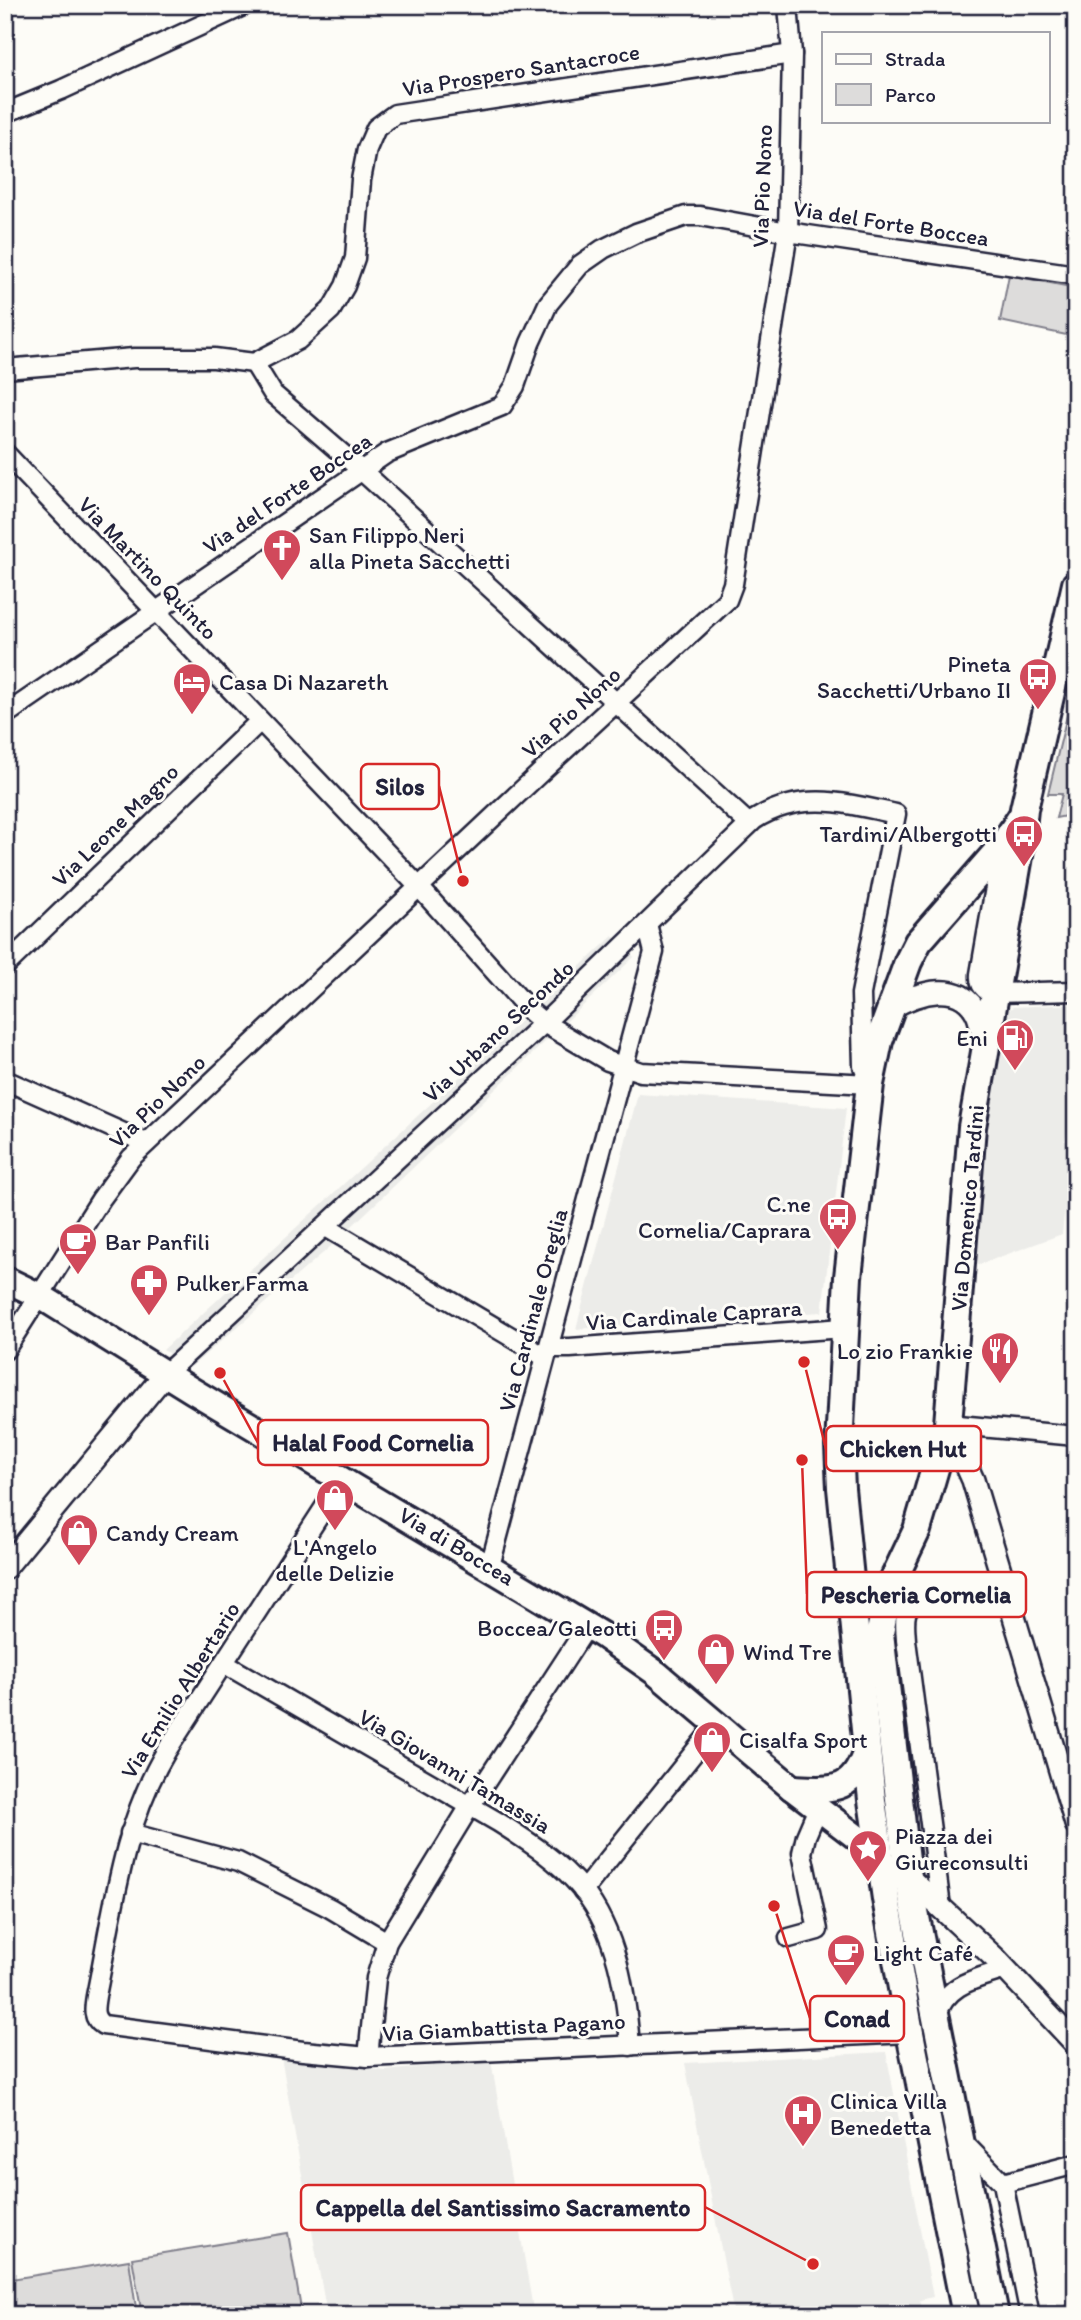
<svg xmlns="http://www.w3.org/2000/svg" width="1081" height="2320" font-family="Itim,sans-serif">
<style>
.built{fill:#ecece9}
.green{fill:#dddcdb;stroke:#807f8b;stroke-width:2}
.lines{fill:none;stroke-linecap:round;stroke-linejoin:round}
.minor-casing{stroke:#22223b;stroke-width:23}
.tertiary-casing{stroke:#22223b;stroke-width:26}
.secondary-casing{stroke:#22223b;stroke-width:30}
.primary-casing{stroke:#22223b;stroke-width:32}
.minor{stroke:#fdfcf7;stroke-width:18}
.tertiary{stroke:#fdfcf7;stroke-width:21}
.secondary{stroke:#fdfcf7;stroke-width:24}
.primary{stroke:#fdfcf7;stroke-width:26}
.labels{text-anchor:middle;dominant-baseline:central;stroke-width:6;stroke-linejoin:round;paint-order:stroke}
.street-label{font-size:23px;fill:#22223b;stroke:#fdfcf7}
.poi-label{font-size:23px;fill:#22223b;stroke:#fdfcf7;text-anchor:start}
.leader{fill:none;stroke:#d62828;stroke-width:2.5}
.callout-dot{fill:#d62828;stroke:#fdfcf7;stroke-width:2.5}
.callout{fill:#fdfcf7;stroke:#d62828;stroke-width:2.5}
.callout-label{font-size:24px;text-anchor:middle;font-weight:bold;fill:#22223b}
</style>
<rect width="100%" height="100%" fill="#fdfcf7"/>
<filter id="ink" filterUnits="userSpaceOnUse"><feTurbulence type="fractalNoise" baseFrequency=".0143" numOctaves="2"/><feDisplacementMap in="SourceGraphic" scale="14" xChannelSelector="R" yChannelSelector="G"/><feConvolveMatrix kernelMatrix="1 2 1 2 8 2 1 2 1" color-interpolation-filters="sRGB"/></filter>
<g filter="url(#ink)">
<g class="built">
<path d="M613,936L634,957L330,1247L192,1366L163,1350Z"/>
<path d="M1076,1004V1110L1064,1141L1076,1142V1195L1066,1196L1062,1234L978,1265V1227L983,1169L1004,1012L1013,1007Z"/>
<path d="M638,1094L846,1108L822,1312L576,1329Z"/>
<path d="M886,2052L933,2297L920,2300L923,2315H734L685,2063Z"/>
<path d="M281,2057L385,2071L491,2060L534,2315H327Z"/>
</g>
<g class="green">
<path d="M1009,275L1076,288V337L1000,321Z"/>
<path d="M1076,678V814L1056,818L1062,794H1048Z"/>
<path d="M288,2233L302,2315H142L132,2258Z"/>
<path d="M129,2260L137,2315H5V2280Z"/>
</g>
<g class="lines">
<defs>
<g id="minor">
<path d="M5,113L61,90L245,5"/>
<path d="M254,363L273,394L361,470L749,824"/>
<path d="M5,369L134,358H214L254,363L298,340L331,310L345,286L355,258L361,180L367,149L376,128L395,114L792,54"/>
<path d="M5,453L419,887L531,1012L544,1023L608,1061L641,1072L870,1084L863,1066L861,994L896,814C846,803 800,790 754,820L544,1023L165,1374"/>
<path d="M5,715L387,453L502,406L515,386L530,343L548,304L580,265L603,249L636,233L686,216H700L788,232L1076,275"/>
<path d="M1002,847L980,974C979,985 984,991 994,993L1076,991"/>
<path d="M5,966L260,721"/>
<path d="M5,1080L146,1143"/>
<path d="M326,1227L545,1357"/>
<path d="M548,1348H570L844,1328"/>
<path d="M5,1350L101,1199L131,1158L539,774L727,600L733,584L788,232L792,54L788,5"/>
<path d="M948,1424L1076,1436"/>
<path d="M343,1479L167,1750C122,1824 113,1913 96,1996C94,2008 92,2018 103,2025L303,2051L368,2057L910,2033"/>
<path d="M490,1566L654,952L647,924"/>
<path d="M225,1664L498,1822C528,1841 559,1861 582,1889C617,1932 626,1992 630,2046"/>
<path d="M130,1833L238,1862L330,1908L387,1942"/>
<path d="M583,1891L717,1724"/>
<path d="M941,1907L906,1640C905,1622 901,1606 922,1598L1003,1585"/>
<path d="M789,1938L818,1930L802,1853L806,1836L818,1808"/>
<path d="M936,2017C946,1983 976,1979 1006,1969"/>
<path d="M368,2057L376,1978L387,1942L470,1806L588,1625"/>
<path d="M961,2140L1003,2183L1030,2315"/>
<path d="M1003,2183L1076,2164"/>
</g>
<g id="tertiary">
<path d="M890,1008C917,993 962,977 978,1016C981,1025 983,1034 985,1043"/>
<path d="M948,1424L973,1480L1076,1824"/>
<path d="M5,1568L165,1374"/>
<path d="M908,1877L996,1959L1076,2044"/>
</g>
<g id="secondary">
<path d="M5,1279L40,1296L193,1391L602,1635L656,1673L792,1788L880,1855"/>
<path d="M792,1788C834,1790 854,1793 867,1747"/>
</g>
<g id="primary">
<path d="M966,2315L910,2033L886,1899L872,1800L841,1488L839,1446L848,1277L870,1084L879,1041L908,962L918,942L1003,845L1022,816"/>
<path d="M995,2315L908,1877L880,1633L888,1591L917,1530L948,1424L972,1127L1019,856L1024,809L1076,584"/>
</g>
</defs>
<use href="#minor" class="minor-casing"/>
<use href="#tertiary" class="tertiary-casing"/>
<use href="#secondary" class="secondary-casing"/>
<use href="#primary" class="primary-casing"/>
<use href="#minor" class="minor"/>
<use href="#tertiary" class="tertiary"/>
<use href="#secondary" class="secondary"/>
<use href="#primary" class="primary"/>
</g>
</g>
<defs>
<symbol id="church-pin" viewBox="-11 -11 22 30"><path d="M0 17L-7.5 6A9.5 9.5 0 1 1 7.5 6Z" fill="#d1495b" stroke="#fdfcf7"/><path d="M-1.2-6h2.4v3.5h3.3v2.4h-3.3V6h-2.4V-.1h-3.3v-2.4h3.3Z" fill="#fff"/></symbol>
<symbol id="bus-pin" viewBox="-11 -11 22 30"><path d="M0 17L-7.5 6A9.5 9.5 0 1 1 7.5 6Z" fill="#d1495b" stroke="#fdfcf7"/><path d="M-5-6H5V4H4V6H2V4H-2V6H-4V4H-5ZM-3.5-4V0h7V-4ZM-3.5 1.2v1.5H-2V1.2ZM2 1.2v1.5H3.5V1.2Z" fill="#fff"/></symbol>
<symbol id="hotel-pin" viewBox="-11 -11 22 30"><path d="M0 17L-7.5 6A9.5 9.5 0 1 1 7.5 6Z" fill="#d1495b" stroke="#fdfcf7"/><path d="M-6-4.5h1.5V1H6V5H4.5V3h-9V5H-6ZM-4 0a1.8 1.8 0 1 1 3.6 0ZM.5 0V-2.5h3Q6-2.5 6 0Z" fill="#fff"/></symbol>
<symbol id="fuel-pin" viewBox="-11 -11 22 30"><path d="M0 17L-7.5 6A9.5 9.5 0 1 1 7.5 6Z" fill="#d1495b" stroke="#fdfcf7"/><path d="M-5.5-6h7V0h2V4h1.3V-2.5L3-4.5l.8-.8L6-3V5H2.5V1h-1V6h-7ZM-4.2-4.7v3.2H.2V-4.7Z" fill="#fff"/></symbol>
<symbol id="cafe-pin" viewBox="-11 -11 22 30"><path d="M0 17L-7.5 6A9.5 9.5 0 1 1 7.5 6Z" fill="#d1495b" stroke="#fdfcf7"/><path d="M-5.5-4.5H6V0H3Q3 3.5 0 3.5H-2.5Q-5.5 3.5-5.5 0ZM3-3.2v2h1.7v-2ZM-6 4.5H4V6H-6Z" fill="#fff"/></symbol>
<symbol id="pharmacy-pin" viewBox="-11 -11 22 30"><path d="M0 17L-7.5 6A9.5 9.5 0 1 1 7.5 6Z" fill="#d1495b" stroke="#fdfcf7"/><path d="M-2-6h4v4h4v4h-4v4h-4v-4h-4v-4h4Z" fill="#fff"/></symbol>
<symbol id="restaurant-pin" viewBox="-11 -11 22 30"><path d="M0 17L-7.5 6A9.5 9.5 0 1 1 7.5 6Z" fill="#d1495b" stroke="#fdfcf7"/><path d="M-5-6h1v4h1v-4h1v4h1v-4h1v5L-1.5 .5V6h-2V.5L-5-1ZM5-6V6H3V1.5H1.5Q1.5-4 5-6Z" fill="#fff"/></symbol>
<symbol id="shop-pin" viewBox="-11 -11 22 30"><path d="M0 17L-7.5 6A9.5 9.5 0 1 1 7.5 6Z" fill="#d1495b" stroke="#fdfcf7"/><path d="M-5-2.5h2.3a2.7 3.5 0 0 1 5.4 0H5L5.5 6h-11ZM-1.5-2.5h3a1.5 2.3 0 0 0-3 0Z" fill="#fff"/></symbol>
<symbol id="sight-pin" viewBox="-11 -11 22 30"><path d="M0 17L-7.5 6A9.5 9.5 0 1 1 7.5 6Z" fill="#d1495b" stroke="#fdfcf7"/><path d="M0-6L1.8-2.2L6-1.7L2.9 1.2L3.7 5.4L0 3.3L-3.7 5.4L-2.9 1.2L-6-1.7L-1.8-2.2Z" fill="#fff"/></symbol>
<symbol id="hospital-pin" viewBox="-11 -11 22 30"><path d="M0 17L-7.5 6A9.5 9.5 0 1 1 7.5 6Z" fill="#d1495b" stroke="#fdfcf7"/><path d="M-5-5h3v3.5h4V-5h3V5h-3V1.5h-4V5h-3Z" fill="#fff"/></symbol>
</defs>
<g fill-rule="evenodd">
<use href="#church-pin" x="260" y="526" width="44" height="60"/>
<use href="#bus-pin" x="1016" y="655" width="44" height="60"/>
<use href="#hotel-pin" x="170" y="660" width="44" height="60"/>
<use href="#bus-pin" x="1002" y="812" width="44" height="60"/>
<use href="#fuel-pin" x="993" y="1016" width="44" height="60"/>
<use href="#bus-pin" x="816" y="1195" width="44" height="60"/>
<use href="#cafe-pin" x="56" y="1220" width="44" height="60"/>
<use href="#pharmacy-pin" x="127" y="1261" width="44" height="60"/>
<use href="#restaurant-pin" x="978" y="1329" width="44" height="60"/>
<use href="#shop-pin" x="313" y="1476" width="44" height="60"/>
<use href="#shop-pin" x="57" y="1511" width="44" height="60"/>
<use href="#bus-pin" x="642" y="1606" width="44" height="60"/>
<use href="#shop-pin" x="694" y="1630" width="44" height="60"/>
<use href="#shop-pin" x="690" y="1718" width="44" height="60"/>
<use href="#sight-pin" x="846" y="1827" width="44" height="60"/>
<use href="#cafe-pin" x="824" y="1931" width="44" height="60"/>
<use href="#hospital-pin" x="781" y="2092" width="44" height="60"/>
</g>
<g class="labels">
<g class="street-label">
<text transform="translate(521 70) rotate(-9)">Via Prospero Santacroce</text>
<text transform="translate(762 186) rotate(-88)">Via Pio Nono</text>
<text transform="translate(891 223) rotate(9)">Via del Forte Boccea</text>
<text transform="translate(287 493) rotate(-34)">Via del Forte Boccea</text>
<text transform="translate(148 568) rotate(46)">Via Martino Quinto</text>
<text transform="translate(571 712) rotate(-42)">Via Pio Nono</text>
<text transform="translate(115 825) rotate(-44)">Via Leone Magno</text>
<text transform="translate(498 1031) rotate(-43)">Via Urbano Secondo</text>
<text transform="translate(157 1101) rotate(-44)">Via Pio Nono</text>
<text transform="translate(967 1208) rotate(-85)">Via Domenico Tardini</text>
<text transform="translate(533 1310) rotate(-75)">Via Cardinale Oreglia</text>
<text transform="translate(694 1315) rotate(-4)">Via Cardinale Caprara</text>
<text transform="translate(457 1546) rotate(31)">Via di Boccea</text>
<text transform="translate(180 1690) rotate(-58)">Via Emilio Albertario</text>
<text transform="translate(455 1771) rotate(31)">Via Giovanni Tamassia</text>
<text transform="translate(504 2027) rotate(-3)">Via Giambattista Pagano</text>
</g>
<g class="poi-label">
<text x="309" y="535">San Filippo Neri<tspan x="309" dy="26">alla Pineta Sacchetti</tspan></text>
<text x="1011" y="664" text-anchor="end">Pineta<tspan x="1011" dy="26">Sacchetti/Urbano II</tspan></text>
<text x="219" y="682">Casa Di Nazareth</text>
<text x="997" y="834" text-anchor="end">Tardini/Albergotti</text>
<text x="988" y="1038" text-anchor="end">Eni</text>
<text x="811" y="1204" text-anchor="end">C.ne<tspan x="811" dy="26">Cornelia/Caprara</tspan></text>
<text x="105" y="1242">Bar Panfili</text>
<text x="176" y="1283">Pulker Farma</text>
<text x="973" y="1351" text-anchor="end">Lo zio Frankie</text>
<text x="106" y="1533">Candy Cream</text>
<text x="335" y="1547" text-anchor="middle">L'Angelo<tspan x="335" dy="26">delle Delizie</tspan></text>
<text x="637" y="1628" text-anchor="end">Boccea/Galeotti</text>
<text x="743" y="1652">Wind Tre</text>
<text x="739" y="1740">Cisalfa Sport</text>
<text x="895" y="1836">Piazza dei<tspan x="895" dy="26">Giureconsulti</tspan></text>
<text x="873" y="1953">Light Café</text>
<text x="830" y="2101">Clinica Villa<tspan x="830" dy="26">Benedetta</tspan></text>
</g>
</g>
<path class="leader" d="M463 881L439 786M220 1373L258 1443M804 1362L826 1449M802 1460L807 1594M774 1906L810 2018M813 2264L705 2207"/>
<g class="callout-dot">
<circle cx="463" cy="881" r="7"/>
<circle cx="220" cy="1373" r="7"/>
<circle cx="804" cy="1362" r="7"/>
<circle cx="802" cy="1460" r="7"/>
<circle cx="774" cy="1906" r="7"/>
<circle cx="813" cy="2264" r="7"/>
</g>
<g class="callout">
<rect x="361" y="764" width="78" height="45" rx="7"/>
<rect x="258" y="1420" width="230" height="45" rx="7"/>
<rect x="826" y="1426" width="155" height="45" rx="7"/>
<rect x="807" y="1572" width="219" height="45" rx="7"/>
<rect x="810" y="1996" width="94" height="45" rx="7"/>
<rect x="301" y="2185" width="404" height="45" rx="7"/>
</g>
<g class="callout-label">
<text x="400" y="795">Silos</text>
<text x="373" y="1451">Halal Food Cornelia</text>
<text x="903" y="1457">Chicken Hut</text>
<text x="916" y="1603">Pescheria Cornelia</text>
<text x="857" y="2027">Conad</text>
<text x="503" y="2216">Cappella del Santissimo Sacramento</text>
</g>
<rect width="1081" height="2320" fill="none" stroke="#fdfcf7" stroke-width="28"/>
<rect x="14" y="14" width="1053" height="2292" fill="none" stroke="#22223b" stroke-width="2.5" filter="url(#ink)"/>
<rect x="822" y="32" width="228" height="91" fill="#fdfcf7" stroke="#a5a5ac" stroke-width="2"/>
<rect x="836" y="54" width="35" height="10" fill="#fdfcf7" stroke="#a5a5ac" stroke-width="2"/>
<text x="885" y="66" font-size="21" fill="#22223b">Strada</text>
<rect x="836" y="84" width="35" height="21" fill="#dddcdb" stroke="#a5a5ac" stroke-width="2"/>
<text x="885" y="102" font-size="21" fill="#22223b">Parco</text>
</svg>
